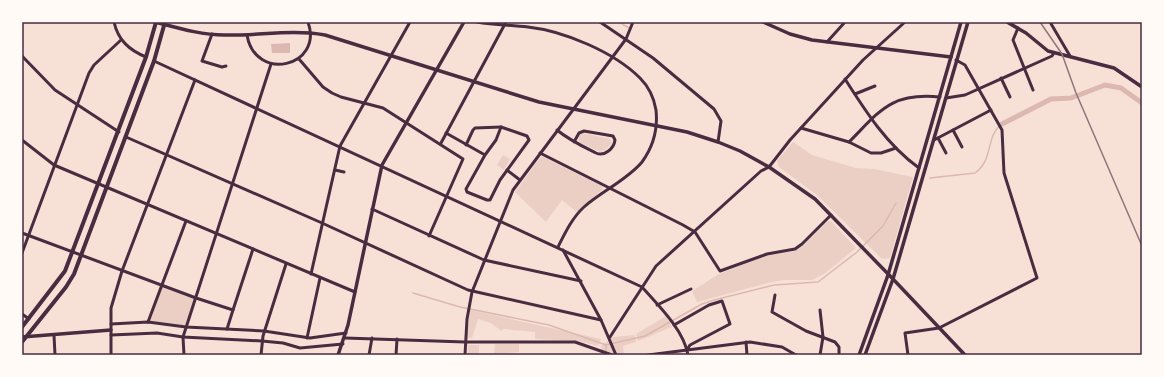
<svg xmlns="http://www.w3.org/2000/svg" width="1164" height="377" font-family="'IBM Plex Serif',serif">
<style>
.green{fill:#ebcfc5}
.water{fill:#dcb8b0}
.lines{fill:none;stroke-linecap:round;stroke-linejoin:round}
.stream{stroke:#dcb8b0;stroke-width:1.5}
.canal{stroke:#dcb8b0;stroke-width:5}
.minor{stroke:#4a2c40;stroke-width:3}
.tertiary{stroke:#4a2c40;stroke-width:3.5}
.secondary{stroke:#4a2c40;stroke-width:4}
.rail{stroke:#8f747c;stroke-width:1.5}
.neatline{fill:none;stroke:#4a2c40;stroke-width:1.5}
</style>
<rect width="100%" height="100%" fill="#f7e1d7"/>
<g class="green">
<path d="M583,133L610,139L612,143L605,150L600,152L579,142V136Z"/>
<path d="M793,142L812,155L856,168L874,169L913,177L890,258L882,259L817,195L779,167L777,161Z"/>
<path d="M503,155L510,159L504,170L497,165Z"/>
<path d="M543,157L602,186L603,189L577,212L562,200L546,222L515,192L540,158Z"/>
<path d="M828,221H831L856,248L824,274L812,280H783L768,283L697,302L692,291L719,274L766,256L795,251L803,246Z"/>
<path d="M161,286L194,299L186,326L150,321Z"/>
<path d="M470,310L601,339L598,346L579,341L535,339V332L504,329L501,331L491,323L478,319L472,338H467Z"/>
<path d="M666,316L672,327L638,341L636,334Z"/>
<path d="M635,335L636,342L623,346L624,355H602L601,346L613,337Z"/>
<path d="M495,344H519V352L506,353V355H494Z"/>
<rect x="468" y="345" width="11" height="10"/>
</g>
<path class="water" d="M290,43V53H272L271,44Z"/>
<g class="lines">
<g class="stream">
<path d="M619,22L629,28"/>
<path d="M930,178L975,173C994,160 985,136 1002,124"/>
<path d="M413,293L460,307L549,325L606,345L645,336L702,304L714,300L774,285L818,282L857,252L883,226L896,203"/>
<path d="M606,345V355"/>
</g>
<path class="canal" d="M1002,124L1051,99L1071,98L1105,85L1121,88L1142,103"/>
<g class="minor">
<path d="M114,22C118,40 129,50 146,57"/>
<path d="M477,22C494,25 511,25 528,27C564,31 614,52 640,78C649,87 654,98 656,110C658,129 653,147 642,162C627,180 602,191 584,207C572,218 565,233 558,247"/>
<path d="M600,22L653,58L714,109L721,121L718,142"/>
<path d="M1050,22L1070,56"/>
<path d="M1018,28L1013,40L1033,90"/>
<path d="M212,34L202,61L222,67L226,66"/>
<path d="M247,35C255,83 324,67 308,22"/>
<path d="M827,42L845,22"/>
<path d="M22,56L55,90L119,132"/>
<path d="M299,59L323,87L332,93L341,97L383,108L463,159L429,236"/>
<path d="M154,61L642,287C658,305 684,330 688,355"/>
<path d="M1001,78L1010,97"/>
<path d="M845,79C866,112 887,145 919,168"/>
<path d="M855,94L875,86"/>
<path d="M946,98L965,95L1052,56L1054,53"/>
<path d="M801,128L849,142L871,153H881L896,148"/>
<path d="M557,130C569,140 582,146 596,153C605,157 614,148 615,140L613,136L584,131L579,133L574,142"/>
<path d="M953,130L962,147"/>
<path d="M446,133L485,155L466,189L467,192L487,200H490L500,180L529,140L527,136L501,127L496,140L485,155"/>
<path d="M126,137L322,223L468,290L601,320"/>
<path d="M938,138L946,153"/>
<path d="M22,140L54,165L355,292"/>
<path d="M934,140L991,110"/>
<path d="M849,142C880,111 891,92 940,97"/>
<path d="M441,143L506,22"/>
<path d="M466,145L473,130L475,128L501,127"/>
<path d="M540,153L683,225L695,232L720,271L767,254L795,249L802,244L831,215"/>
<path d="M335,170L344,172"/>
<path d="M507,170L520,180"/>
<path d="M372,209L484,260L581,281"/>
<path d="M22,233L196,298L233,310L227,329"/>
<path d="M563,250L601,320L616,355"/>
<path d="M22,253L89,73L94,65L121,40"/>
<path d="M311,274L340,146L410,22"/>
<path d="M775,295L772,312L806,331L835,342L839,347V355"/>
<path d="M657,305L691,289"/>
<path d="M233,310L253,249"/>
<path d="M820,310L823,337L820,355"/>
<path d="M22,314L29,319"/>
<path d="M148,322L186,221"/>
<path d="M111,324L148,322L186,327L264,331L310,338L346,333"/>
<path d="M674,325L709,305L722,301L730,324L690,345L687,350"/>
<path d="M54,335L55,355"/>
<path d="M111,335L157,333L183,337L262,341L283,343L300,348L343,344"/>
<path d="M610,337L656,266L761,171L769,167L790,140L863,60L905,22"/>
<path d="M307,338L320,278"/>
<path d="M345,338L465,342H575L612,355"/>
<path d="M746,342L747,355"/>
<path d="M111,355V308L122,271L195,80"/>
<path d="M184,355L183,337L271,64"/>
<path d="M261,355L263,336L286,264"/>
<path d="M369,355L372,338"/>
<path d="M396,355L397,339"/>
<path d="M465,355L467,319L472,292L513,190L626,39L633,22"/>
<path d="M648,355L750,342L782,347L796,355"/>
<path d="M908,355L905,333L939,328L1037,278L1004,173L1002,130L965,65L956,60"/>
</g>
<g class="tertiary">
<path d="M155,22C178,28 201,35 224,35C258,36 291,29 325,35L539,102L687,132L718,142L740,151L769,167L815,199L893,279L965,355"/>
<path d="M763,22L790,34L812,40L951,57"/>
<path d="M1007,22L1026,33L1048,51L1114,68L1142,87"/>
<path d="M22,337L111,330"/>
<path d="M338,355L348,325L382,165L464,22"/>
<path d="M859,355L888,275L961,22"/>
<path d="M865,355L893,279L968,22"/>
</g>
<g class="secondary">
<path d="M22,327L65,271L146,57L156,22"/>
<path d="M22,342L66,287L74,274L154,61L165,22"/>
</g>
<path class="rail" d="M1040,22L1062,54L1076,93L1142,246"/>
</g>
<rect width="1164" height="377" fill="none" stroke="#fffaf5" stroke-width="46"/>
<rect x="23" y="23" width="1118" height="331" class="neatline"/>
</svg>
